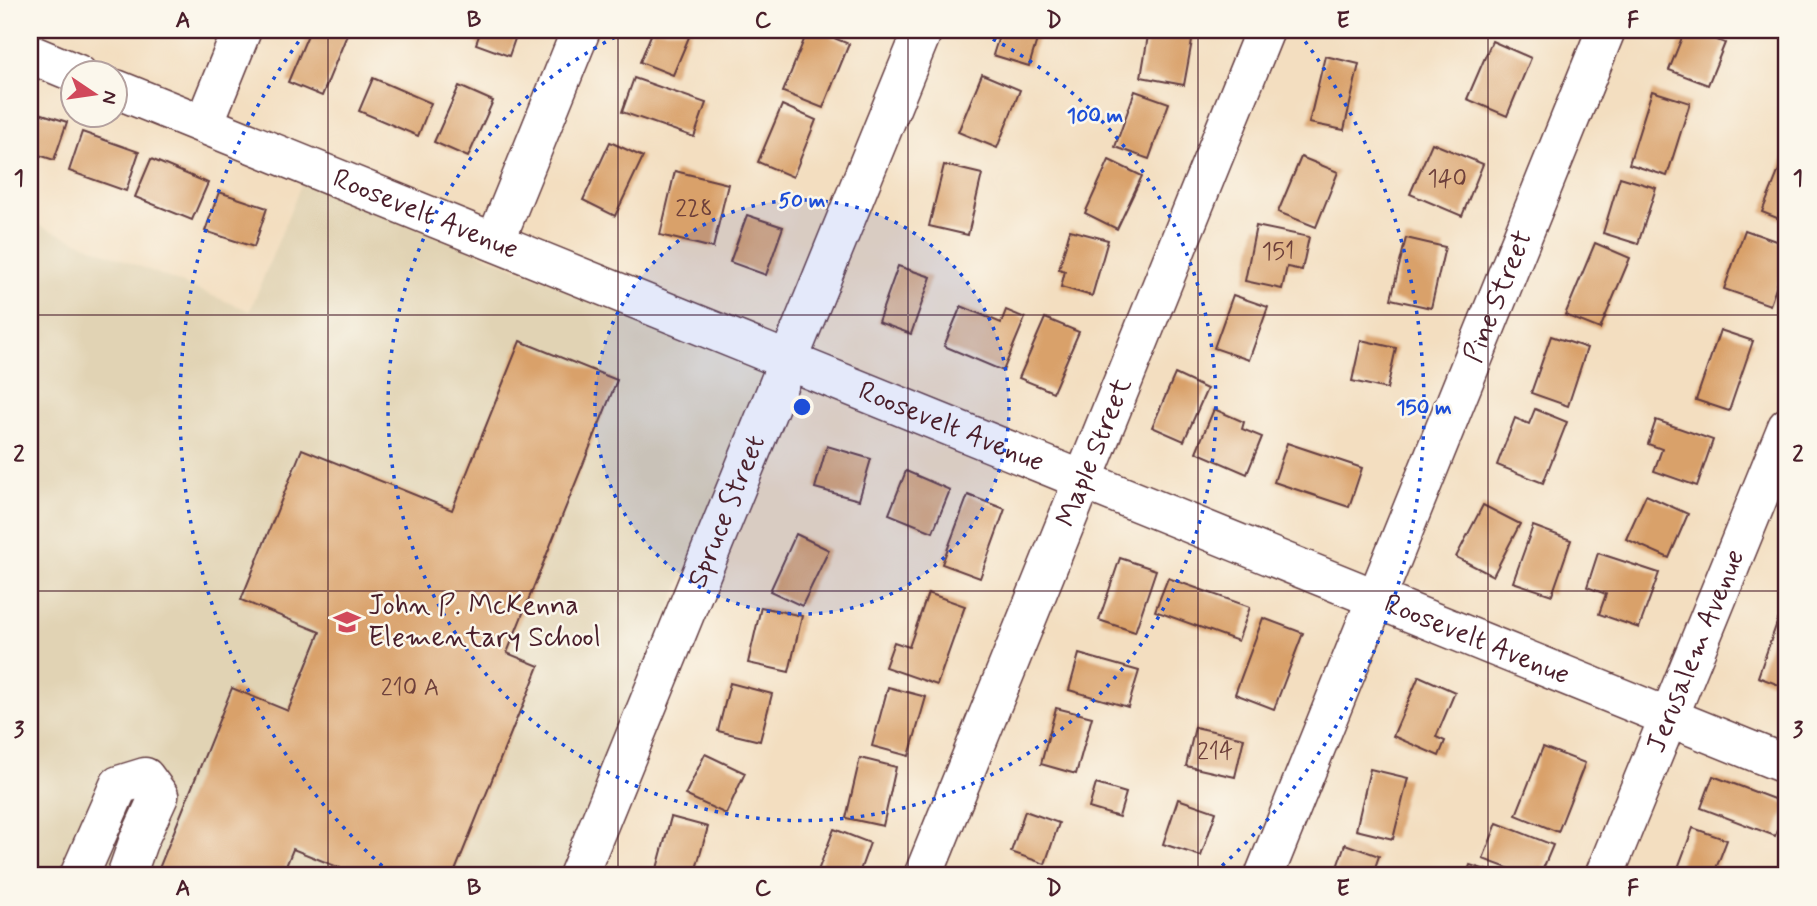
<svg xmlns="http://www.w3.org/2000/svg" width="1817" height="906" font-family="Mynerve,sans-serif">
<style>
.built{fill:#e1d3b4}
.building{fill:#d9a16b}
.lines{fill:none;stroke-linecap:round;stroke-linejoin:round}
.minor-casing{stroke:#633c41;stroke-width:41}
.minor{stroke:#fff;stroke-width:38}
.grid{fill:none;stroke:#4a1f2b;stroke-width:2;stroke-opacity:0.55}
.ring{fill:none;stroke:#1d4ed8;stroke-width:3.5;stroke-dasharray:3.5 7}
.labels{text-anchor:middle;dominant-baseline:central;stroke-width:5;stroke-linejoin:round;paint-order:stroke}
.number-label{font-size:24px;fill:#6e403b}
.street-label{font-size:28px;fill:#4a1f2b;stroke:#fbf7ec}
.poi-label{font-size:28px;fill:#4a1f2b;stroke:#fbf7ec;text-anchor:start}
.centre{fill:#1d4ed8;stroke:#fbf7ec;stroke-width:3.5}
.ring-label{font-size:21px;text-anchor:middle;font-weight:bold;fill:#1d4ed8;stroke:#fbf7ec;stroke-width:5;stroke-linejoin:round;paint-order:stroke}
.neatline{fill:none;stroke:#4a1f2b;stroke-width:2.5}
.grid-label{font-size:23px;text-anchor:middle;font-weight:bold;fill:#4a1f2b}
</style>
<rect width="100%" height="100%" fill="#fbf7ec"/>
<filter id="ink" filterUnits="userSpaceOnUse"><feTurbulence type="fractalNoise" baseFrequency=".0143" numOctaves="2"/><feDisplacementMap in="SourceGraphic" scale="14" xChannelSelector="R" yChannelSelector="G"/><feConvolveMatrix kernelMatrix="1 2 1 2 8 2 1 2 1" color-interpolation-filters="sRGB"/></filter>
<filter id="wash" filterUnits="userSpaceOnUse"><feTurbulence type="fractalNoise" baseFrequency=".00686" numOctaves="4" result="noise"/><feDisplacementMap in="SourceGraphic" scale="28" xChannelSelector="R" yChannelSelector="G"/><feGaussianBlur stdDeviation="1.57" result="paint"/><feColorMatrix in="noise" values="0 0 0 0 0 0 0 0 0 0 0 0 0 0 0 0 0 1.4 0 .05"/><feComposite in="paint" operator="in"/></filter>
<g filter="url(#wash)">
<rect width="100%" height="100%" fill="#f3dec0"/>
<path class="built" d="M302,182L766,368L563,876H30V222L250,311Z"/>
<g id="blocks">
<g class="building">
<path d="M310,30H349L322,96L288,82Z"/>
<path d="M481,30H518L509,56L476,44Z"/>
<path d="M653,30H692L673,75L640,62Z"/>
<path d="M808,30H814L849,44L823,108L783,92Z"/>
<path d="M1001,30H1040L1029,66L993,55Z"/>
<path d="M1149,30H1194L1184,85L1141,77Z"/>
<path d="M1685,30H1691L1725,43L1708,85L1669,70Z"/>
<path d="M1492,41L1531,58L1507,116L1467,99Z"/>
<path d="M1325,56L1359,64L1344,130L1309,123Z"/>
<path d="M982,74L1020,90L997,148L958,132Z"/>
<path d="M373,78L431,103L418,136L359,111Z"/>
<path d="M634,78L706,103L694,137L622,112Z"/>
<path d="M459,86L493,101L468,157L434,142Z"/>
<path d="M1135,91L1169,103L1149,159L1115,147Z"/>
<path d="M1652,91L1690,103L1667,176L1629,164Z"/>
<path d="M782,105L816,120L793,177L758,162Z"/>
<path d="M30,110L67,122L54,160L30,152Z"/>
<path d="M82,132L139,152L126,191L69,171Z"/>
<path d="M610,142L643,157L615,216L583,200Z"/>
<path d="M1432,143L1483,164L1462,216L1410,194Z"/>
<path d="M1787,150V222L1762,212Z"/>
<path d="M1301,157L1338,172L1316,227L1278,212Z"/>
<path d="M151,159L208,183L192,220L135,197Z"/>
<path d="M1109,160L1142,176L1117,229L1085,213Z"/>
<path d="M944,165L982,174L968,235L929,226Z"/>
<path d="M675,171L728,184L713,248L660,235Z"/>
<path d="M1620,177L1656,188L1638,244L1603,233Z"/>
<path d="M219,192L267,208L254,247L205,231Z"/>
<path d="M747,215L783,227L766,275L730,262Z"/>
<path d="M1256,226L1309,237L1302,270L1287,267L1282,289L1245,281Z"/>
<path d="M1070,230L1108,240L1092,296L1061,287L1065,271L1059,269Z"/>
<path d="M1745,230L1787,245V257L1770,305L1724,289Z"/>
<path d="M1406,238L1445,247L1431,308L1391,299Z"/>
<path d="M1595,243L1630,258L1600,329L1565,315Z"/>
<path d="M898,266L931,277L911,334L878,322Z"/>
<path d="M1233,295L1268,307L1249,360L1214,348Z"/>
<path d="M961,306L1001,323L1006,310L1025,318L1003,371L944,346Z"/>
<path d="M1045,318L1079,332L1053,392L1019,378Z"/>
<path d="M1720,330L1753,341L1729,411L1696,400Z"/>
<path d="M1551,336L1587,348L1568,406L1531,393Z"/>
<path d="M1361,340L1396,348L1387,389L1352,381Z"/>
<path d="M520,341L617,380L507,653L539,666L520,713H519L453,876H360L293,849L282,876H156L232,688L288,711L320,632L241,600L302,449L452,510Z"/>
<path d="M1175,374L1207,389L1184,441L1152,427Z"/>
<path d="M1214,409L1244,422L1242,429L1262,437L1247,474L1196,452Z"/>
<path d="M1535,409L1567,422L1543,483L1497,465L1515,418L1529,424Z"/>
<path d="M1656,420L1713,440L1697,486L1654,471L1662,449L1648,444Z"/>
<path d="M1287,443L1362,468L1349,507L1274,482Z"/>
<path d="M827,446L871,459L859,500L815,488Z"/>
<path d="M906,471L950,490L933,532L889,514Z"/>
<path d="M968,495L1005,509L980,578L942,564Z"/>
<path d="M1646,495L1688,514L1669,558L1626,539Z"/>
<path d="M1483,505L1520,524L1493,576L1456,557Z"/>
<path d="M1533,526L1571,540L1552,595L1513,582Z"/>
<path d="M796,534L829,550L802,606L770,591Z"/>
<path d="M1598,553L1659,573L1639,628L1599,614L1606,594L1587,587Z"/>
<path d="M1120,558L1156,570L1135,632L1099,620Z"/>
<path d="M1168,578L1250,607L1238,641L1155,611Z"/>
<path d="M928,593L965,606L937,685L885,667L894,642L909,647Z"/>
<path d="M761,607L802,616L789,672L748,663Z"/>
<path d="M1263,618L1303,633L1274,709L1235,694Z"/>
<path d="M1778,620L1787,623V688L1758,677Z"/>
<path d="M1079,654L1139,671L1128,707L1069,690Z"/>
<path d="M1419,676L1455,692L1436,737L1445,741L1439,756L1393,736Z"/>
<path d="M730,683L772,694L760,741L718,731Z"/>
<path d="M888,687L926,697L909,756L872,746Z"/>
<path d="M1056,708L1092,717L1076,774L1041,764Z"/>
<path d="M1195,727L1244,738L1235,777L1186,766Z"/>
<path d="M1543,747L1585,763L1558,832L1516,815Z"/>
<path d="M705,754L745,773L726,814L685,795Z"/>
<path d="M860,758L896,767L883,826L846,818Z"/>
<path d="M1370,769L1408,778L1393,839L1356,830Z"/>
<path d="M1713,776L1787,804L1775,836L1701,808Z"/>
<path d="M1096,784L1126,793L1119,817L1089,808Z"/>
<path d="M1178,799L1216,812L1201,856L1163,844Z"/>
<path d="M1025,811L1059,823L1045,864L1011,852Z"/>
<path d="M671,817L708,827L694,876H655Z"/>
<path d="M1497,823L1553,845L1540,876H1529L1483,859Z"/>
<path d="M1693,828L1727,840L1713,876H1675Z"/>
<path d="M834,829L870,843L858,876H816Z"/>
<path d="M1345,844L1379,856L1372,876H1334Z"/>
<path d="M1470,865L1505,876H1466Z"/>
</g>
</g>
</g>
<g filter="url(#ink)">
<use href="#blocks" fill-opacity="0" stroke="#633c41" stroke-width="2"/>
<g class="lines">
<defs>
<g id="minor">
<path d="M30,54L78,74"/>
<path id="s1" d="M116,89L1787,765"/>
<path d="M204,124L242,30"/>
<path d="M495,242L581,30"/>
<path d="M79,876L119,785L145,777L159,796L138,842L126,876"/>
<path id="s2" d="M578,876L923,30"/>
<path id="s3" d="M923,876L1265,30"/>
<path id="s4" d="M1264,876L1606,30"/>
<path id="s5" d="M1604,876L1787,427"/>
</g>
</defs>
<use href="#minor" class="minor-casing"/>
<use href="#minor" class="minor"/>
</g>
</g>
<path class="grid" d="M328,30V876M618,30V876M908,30V876M1198,30V876M1488,30V876M30,315H1787M30,591H1787"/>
<circle cx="802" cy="407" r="207" fill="#1d4ed8" fill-opacity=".12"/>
<g class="ring">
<circle cx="802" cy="407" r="207"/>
<path d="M974 30A414 414 0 1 1 630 30"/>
<path d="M390 873A622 622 0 0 1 305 33M1299 33A622 622 0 0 1 1214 873"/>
</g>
<defs>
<symbol id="school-bare" viewBox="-9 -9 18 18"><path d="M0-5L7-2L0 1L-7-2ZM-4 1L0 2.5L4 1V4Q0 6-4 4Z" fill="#d1495b" stroke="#fbf7ec" stroke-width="2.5" paint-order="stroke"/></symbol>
</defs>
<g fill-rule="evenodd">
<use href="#school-bare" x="328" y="603" width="38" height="38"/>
</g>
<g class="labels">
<g class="number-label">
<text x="1447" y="179">140</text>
<text x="694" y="209">228</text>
<text x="1278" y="252">151</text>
<text x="410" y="688">210 A</text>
<text x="1215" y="752">214</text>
</g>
<g class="street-label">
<text stroke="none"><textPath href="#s1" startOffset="334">Roosevelt Avenue</textPath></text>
<text stroke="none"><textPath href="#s4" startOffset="625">Pine Street</textPath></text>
<text stroke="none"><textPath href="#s1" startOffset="901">Roosevelt Avenue</textPath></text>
<text stroke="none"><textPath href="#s3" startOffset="457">Maple Street</textPath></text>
<text stroke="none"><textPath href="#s2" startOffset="394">Spruce Street</textPath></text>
<text stroke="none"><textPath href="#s1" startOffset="1468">Roosevelt Avenue</textPath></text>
<text stroke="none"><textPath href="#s5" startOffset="243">Jerusalem Avenue</textPath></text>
</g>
<g class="poi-label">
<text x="368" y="606">John P. McKenna<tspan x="368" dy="32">Elementary School</tspan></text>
</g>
</g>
<circle cx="802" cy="407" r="10" class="centre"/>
<g class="ring-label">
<text x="1095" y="122">100 m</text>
<text x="802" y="207">50 m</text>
<text x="1424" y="414">150 m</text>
</g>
<rect width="1817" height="906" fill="none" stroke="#fbf7ec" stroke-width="77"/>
<g transform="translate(94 94) rotate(103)"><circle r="33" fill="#fbf7ec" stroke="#b4a19f" stroke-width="2"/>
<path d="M0-5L12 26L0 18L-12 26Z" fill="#d1495b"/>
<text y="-10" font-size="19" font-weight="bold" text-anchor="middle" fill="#4a1f2b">N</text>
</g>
<rect x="38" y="38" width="1740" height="829" class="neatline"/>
<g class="grid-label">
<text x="183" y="27">A</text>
<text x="474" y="27">B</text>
<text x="763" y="27">C</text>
<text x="1054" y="27">D</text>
<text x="1343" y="27">E</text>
<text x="1633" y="27">F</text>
<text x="19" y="185">1</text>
<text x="1798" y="185">1</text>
<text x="19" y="461">2</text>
<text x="1798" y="461">2</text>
<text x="19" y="737">3</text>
<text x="1798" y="737">3</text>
<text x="183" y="895">A</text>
<text x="474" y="895">B</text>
<text x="763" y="895">C</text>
<text x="1054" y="895">D</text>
<text x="1343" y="895">E</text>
<text x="1633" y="895">F</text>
</g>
</svg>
